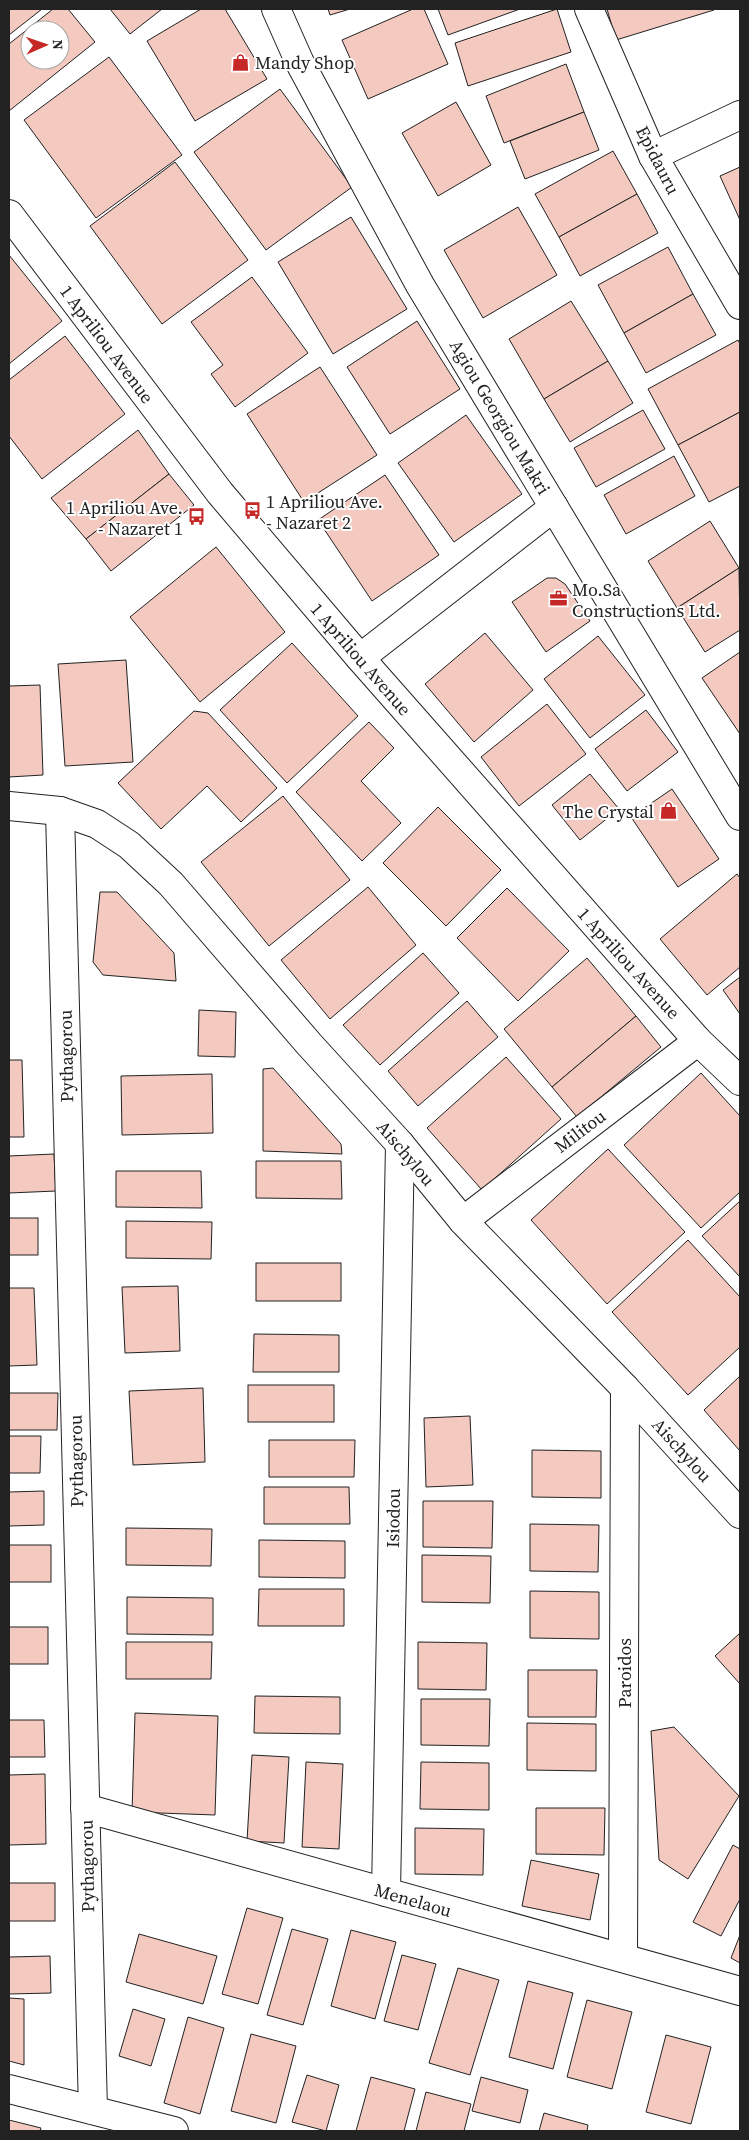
<svg xmlns="http://www.w3.org/2000/svg" width="749" height="2140" font-family="'Source Serif 4',serif">
<style>
.building{fill:#f3c9c0;stroke:#222;fill-rule:evenodd}
.lines{fill:none;stroke-linecap:round;stroke-linejoin:round}
.street-casing{stroke:#222;stroke-width:30}
.secondary-casing{stroke:#222;stroke-width:30}
.street{stroke:#fff;stroke-width:28}
.secondary{stroke:#fff;stroke-width:28}
.labels{text-anchor:middle;dominant-baseline:central;stroke-width:4;stroke-linejoin:round;paint-order:stroke}
.poi-label{font-size:18px;fill:#222;stroke:#fff;text-anchor:start}
.street-label{font-size:18px;fill:#222;stroke:#fff}
</style>
<rect width="100%" height="100%" fill="#fff"/>
<g class="building">
<path d="M9,9H42L9,35Z"/>
<path d="M53,9H68L95,42L9,111V44ZM30,30H60V60H30Z"/>
<path d="M110,9H162L130,34Z"/>
<path d="M201,9H225L267,79L195,121L147,41Z"/>
<path d="M328,9H350L330,15Z"/>
<path d="M413,9H424L448,64L368,99L342,40Z"/>
<path d="M438,9H520L448,35Z"/>
<path d="M557,9L571,52L468,86L455,43Z"/>
<path d="M607,9H713L714,10L616,40Z"/>
<path d="M109,57L182,155L96,218L24,120Z"/>
<path d="M566,64L584,112L504,143L486,96Z"/>
<path d="M280,89L352,187L266,250L194,152Z"/>
<path d="M456,102L491,165L438,196L402,133Z"/>
<path d="M584,112L599,150L525,179L510,141Z"/>
<path d="M613,151L637,194L559,237L535,194Z"/>
<path d="M175,162L248,260L162,324L90,226Z"/>
<path d="M740,167V220L720,176Z"/>
<path d="M637,194L658,233L580,276L559,237Z"/>
<path d="M518,207L557,275L483,318L444,250Z"/>
<path d="M351,217L407,309L333,354L278,262Z"/>
<path d="M668,247L693,294L624,333L598,285Z"/>
<path d="M9,255L62,321L9,364Z"/>
<path d="M252,277L308,353L235,407L211,374L223,365L191,322Z"/>
<path d="M693,294L716,335L646,373L624,333Z"/>
<path d="M571,301L608,361L544,399L509,339Z"/>
<path d="M417,321L460,389L390,434L347,367Z"/>
<path d="M65,336L125,414L42,479L9,436V380Z"/>
<path d="M738,340L740,344V412L678,445L648,389Z"/>
<path d="M608,361L633,403L570,442L544,399Z"/>
<path d="M320,367L377,455L304,502L247,414Z"/>
<path d="M643,410L665,449L596,487L574,448Z"/>
<path d="M740,412V486L709,502L678,445Z"/>
<path d="M466,415L522,494L454,542L398,463Z"/>
<path d="M138,430L169,474L86,539L51,498Z"/>
<path d="M674,456L695,496L626,534L604,495Z"/>
<path d="M169,474L194,505L111,571L86,539Z"/>
<path d="M385,475L439,555L372,601L318,520Z"/>
<path d="M710,521L739,568L677,608L648,561Z"/>
<path d="M216,547L285,632L200,702L130,617Z"/>
<path d="M739,568L740,630L705,652L677,608Z"/>
<path d="M547,578H556L565,584L590,621L546,652L512,602Z"/>
<path d="M485,633L533,690L474,742L425,684Z"/>
<path d="M598,636L645,695L590,738L544,679Z"/>
<path d="M292,643L358,716L287,783L220,710Z"/>
<path d="M740,652V734L702,678Z"/>
<path d="M126,660L133,762L65,766L58,664Z"/>
<path d="M40,685L43,775L9,777V686Z"/>
<path d="M547,704L586,754L519,806L481,757Z"/>
<path d="M646,710L678,752L627,791L595,749Z"/>
<path d="M194,711L208,713L277,788L241,822L207,786L161,829L118,783Z"/>
<path d="M369,722L394,748L361,781L401,823L362,861L296,792Z"/>
<path d="M590,774L619,809L580,840L552,805Z"/>
<path d="M672,789L719,859L678,887L631,817Z"/>
<path d="M283,796L350,880L269,946L201,862Z"/>
<path d="M438,807L501,870L446,926L383,863Z"/>
<path d="M737,874L740,878V967L707,995L660,939Z"/>
<path d="M368,887L416,945L330,1019L281,960Z"/>
<path d="M507,888L569,951L518,1001L457,938Z"/>
<path d="M100,892H117L174,953L176,981L103,975L93,962Z"/>
<path d="M423,953L459,993L380,1065L343,1025Z"/>
<path d="M587,958L636,1016L552,1087L504,1029Z"/>
<path d="M740,977V1014L723,990Z"/>
<path d="M467,1001L498,1037L418,1106L388,1071Z"/>
<path d="M199,1010L236,1012L235,1057L198,1056Z"/>
<path d="M636,1016L661,1047L577,1117L552,1087Z"/>
<path d="M506,1057L561,1119L482,1190L427,1128Z"/>
<path d="M9,1060H22L24,1137H9Z"/>
<path d="M273,1068L341,1144L342,1154L263,1151V1069Z"/>
<path d="M701,1073L740,1116V1192L701,1228L624,1145Z"/>
<path d="M212,1074L213,1133L122,1135L121,1076Z"/>
<path d="M608,1149L685,1232L607,1304L531,1220Z"/>
<path d="M54,1154L56,1191L9,1193V1156Z"/>
<path d="M256,1161H341L342,1199L256,1198Z"/>
<path d="M116,1171H201L202,1208L116,1207Z"/>
<path d="M740,1201V1277L702,1236Z"/>
<rect x="9" y="1218" width="29" height="37"/>
<path d="M126,1221L212,1222L211,1259L126,1258Z"/>
<path d="M688,1240L740,1297V1347L688,1395L612,1312Z"/>
<rect x="256" y="1263" width="85" height="38"/>
<path d="M178,1286L180,1351L125,1353L122,1287Z"/>
<path d="M9,1288H34L37,1365L9,1366Z"/>
<path d="M254,1334L339,1335V1372H253Z"/>
<path d="M740,1376V1451L704,1410Z"/>
<rect x="248" y="1385" width="86" height="37"/>
<path d="M203,1388L205,1462L133,1465L129,1391Z"/>
<path d="M9,1393H58L57,1430H9Z"/>
<path d="M470,1416L473,1485L426,1487L424,1418Z"/>
<path d="M9,1436H41L40,1473H9Z"/>
<path d="M269,1440H355L354,1477H269Z"/>
<path d="M532,1450L601,1451V1498L532,1497Z"/>
<path d="M264,1487H349L350,1524H264Z"/>
<path d="M44,1491V1525L9,1526V1492Z"/>
<path d="M423,1501H493L492,1548L423,1547Z"/>
<path d="M530,1524L599,1525L598,1572L530,1571Z"/>
<path d="M126,1528L212,1529L211,1566L126,1565Z"/>
<path d="M259,1540L345,1541V1578L259,1577Z"/>
<rect x="9" y="1545" width="42" height="37"/>
<path d="M422,1555L491,1556L490,1603L422,1602Z"/>
<path d="M259,1589H344V1626H258Z"/>
<path d="M530,1591L599,1592V1639L530,1638Z"/>
<path d="M127,1597L213,1598V1635L127,1634Z"/>
<rect x="9" y="1627" width="39" height="37"/>
<path d="M740,1633V1684L715,1656Z"/>
<path d="M126,1642H212L211,1679H126Z"/>
<path d="M418,1642L487,1643L486,1690L418,1689Z"/>
<path d="M528,1670H597L596,1717H528Z"/>
<path d="M255,1696L340,1697V1734L254,1733Z"/>
<path d="M421,1699H490L489,1746L421,1745Z"/>
<path d="M135,1713L218,1716L215,1815L132,1812Z"/>
<path d="M9,1720H44L45,1757H9Z"/>
<path d="M527,1723L596,1724V1771L527,1770Z"/>
<path d="M674,1727L739,1796L688,1879L659,1860L651,1731Z"/>
<path d="M252,1755L289,1757L284,1843L247,1841Z"/>
<path d="M306,1762L343,1764L339,1849L302,1847Z"/>
<path d="M421,1762L489,1763V1810L420,1809Z"/>
<path d="M45,1774L46,1844L9,1845V1775Z"/>
<path d="M536,1808H605L604,1855L536,1854Z"/>
<path d="M415,1828L484,1829L483,1875L415,1874Z"/>
<path d="M733,1845L740,1849V1899L721,1936L693,1922Z"/>
<path d="M531,1860L599,1874L590,1920L522,1906Z"/>
<rect x="9" y="1883" width="46" height="38"/>
<path d="M247,1908L283,1918L258,2004L222,1994Z"/>
<path d="M292,1929L328,1939L303,2025L267,2015Z"/>
<path d="M351,1930L396,1942L375,2019L331,2006Z"/>
<path d="M139,1934L217,1956L203,2004L126,1982Z"/>
<path d="M740,1935V1963L731,1958Z"/>
<path d="M402,1955L436,1964L418,2030L384,2021Z"/>
<path d="M50,1956L51,1993L9,1994V1957Z"/>
<path d="M458,1968L499,1980L470,2075L429,2063Z"/>
<path d="M528,1981L573,1993L553,2069L509,2057Z"/>
<path d="M9,1998L24,1999V2065L9,2061Z"/>
<path d="M587,2000L632,2012L612,2089L567,2077Z"/>
<path d="M133,2009L165,2019L151,2066L119,2056Z"/>
<path d="M188,2017L224,2028L200,2114L164,2103Z"/>
<path d="M251,2034L296,2046L276,2123L231,2111Z"/>
<path d="M666,2035L711,2047L691,2124L646,2112Z"/>
<path d="M307,2075L339,2085L326,2131L292,2122Z"/>
<path d="M371,2077L415,2089L404,2131H356Z"/>
<path d="M481,2077L528,2090L520,2123L472,2111Z"/>
<path d="M426,2092L471,2104L464,2131H416Z"/>
<path d="M544,2113L588,2125L587,2131H539Z"/>
<path d="M9,2120L41,2128L40,2131H9Z"/>
</g>
<g class="lines">
<defs>
<g id="street">
<path d="M589,9L653,156L740,305"/>
<path d="M653,156L740,115"/>
<path d="M360,658L554,507"/>
<path d="M9,806L60,811L97,824L129,845L171,884L309,1044L400,1144L463,1221L625,1388L740,1514"/>
<path d="M60,811L93,2110"/>
<path d="M463,1221L698,1041"/>
<path d="M85,1808L740,1991"/>
<path d="M386,1892L400,1144"/>
<path d="M623,1958L625,1388"/>
<path d="M9,2089L174,2131"/>
</g>
<g id="secondary">
<path d="M276,9L300,63L420,285L740,816"/>
<path d="M9,214L220,493L360,658L698,1041L740,1081"/>
</g>
</defs>
<use href="#street" class="street-casing"/>
<use href="#secondary" class="secondary-casing"/>
<use href="#street" class="street"/>
<use href="#secondary" class="secondary"/>
</g>
<defs>
<symbol id="shop-bare" viewBox="-9 -9 18 18"><path d="M-5-2.5h2.3a2.7 3.5 0 0 1 5.4 0H5L5.5 6h-11ZM-1.5-2.5h3a1.5 2.3 0 0 0-3 0Z" fill="#c62828" stroke="#fff" stroke-width="2.5" paint-order="stroke"/></symbol>
<symbol id="bus-bare" viewBox="-9 -9 18 18"><path d="M-5-6H5V4H4V6H2V4H-2V6H-4V4H-5ZM-3.5-4V0h7V-4ZM-3.5 1.2v1.5H-2V1.2ZM2 1.2v1.5H3.5V1.2Z" fill="#c62828" stroke="#fff" stroke-width="2.5" paint-order="stroke"/></symbol>
<symbol id="office-bare" viewBox="-9 -9 18 18"><path d="M-6-3h4V-5.5h4V-3h4V5H-6ZM-1-4.5V-3h2v-1.5ZM-6 0V1H6V0Z" fill="#c62828" stroke="#fff" stroke-width="2.5" paint-order="stroke"/></symbol>
</defs>
<g fill-rule="evenodd">
<use href="#shop-bare" x="228" y="50" width="25" height="25"/>
<use href="#bus-bare" x="240" y="498" width="25" height="25"/>
<use href="#bus-bare" x="184" y="504" width="25" height="25"/>
<use href="#office-bare" x="546" y="586" width="25" height="25"/>
<use href="#shop-bare" x="656" y="798" width="25" height="25"/>
</g>
<g class="labels">
<g class="poi-label">
<text x="255" y="62">Mandy Shop</text>
<text x="266" y="501">1 Apriliou Ave.<tspan x="266" dy="21">- Nazaret 2</tspan></text>
<text x="183" y="507" text-anchor="end">1 Apriliou Ave.<tspan x="183" dy="21">- Nazaret 1</tspan></text>
<text x="572" y="589">Mo.Sa<tspan x="572" dy="21">Constructions Ltd.</tspan></text>
<text x="654" y="811" text-anchor="end">The Crystal</text>
</g>
<g class="street-label">
<text transform="translate(658 160) rotate(63)">Epidauru</text>
<text transform="translate(107 344) rotate(53)">1 Apriliou Avenue</text>
<text transform="translate(500 417) rotate(59)">Agiou Georgiou Makri</text>
<text transform="translate(361 659) rotate(49)">1 Apriliou Avenue</text>
<text transform="translate(629 963) rotate(48)">1 Apriliou Avenue</text>
<text transform="translate(66 1056) rotate(-91)">Pythagorou</text>
<text transform="translate(580 1131) rotate(-37)">Militou</text>
<text transform="translate(406 1153) rotate(50)">Aischylou</text>
<text transform="translate(682 1450) rotate(48)">Aischylou</text>
<text transform="translate(76 1461) rotate(-91)">Pythagorou</text>
<text transform="translate(393 1518) rotate(-89)">Isiodou</text>
<text transform="translate(624 1673) rotate(-90)">Paroidos</text>
<text transform="translate(87 1866) rotate(-91)">Pythagorou</text>
<text transform="translate(413 1900) rotate(16)">Menelaou</text>
</g>
</g>
<rect width="749" height="2140" fill="none" stroke="#222222" stroke-width="20"/>
<g transform="translate(45 45) rotate(88)"><circle r="24" fill="#ffffff" stroke="#a7a7a7"/>
<path d="M0-4L9 19L0 12L-9 19Z" fill="#c62828"/>
<text y="-8" font-size="14" font-weight="bold" text-anchor="middle" fill="#222222">N</text>
</g>
</svg>
